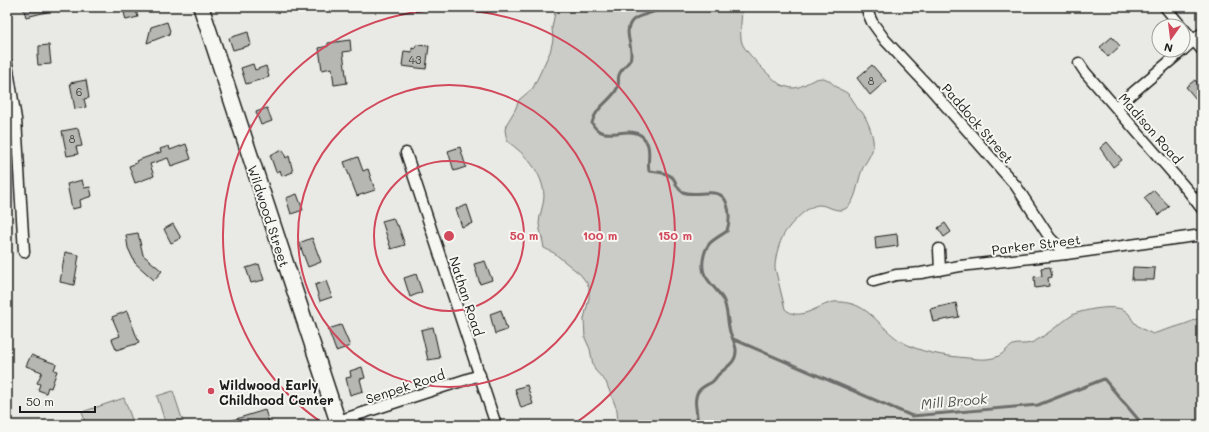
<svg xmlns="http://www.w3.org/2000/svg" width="1209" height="432" font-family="Mali,sans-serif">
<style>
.green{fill:#cbcbc7;stroke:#747472}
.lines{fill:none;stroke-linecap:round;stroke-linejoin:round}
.stream{stroke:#6d6d6c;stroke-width:3}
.building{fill:#b6b6b3;stroke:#1c1c1c}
.street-casing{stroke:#1c1c1c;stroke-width:13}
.secondary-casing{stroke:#1c1c1c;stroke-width:18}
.street{stroke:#f6f6f2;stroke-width:10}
.secondary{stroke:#f6f6f2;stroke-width:15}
.ring{fill:none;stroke:#d1495b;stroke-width:2}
.poi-dot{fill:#d1495b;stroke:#f6f6f2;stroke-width:1.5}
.labels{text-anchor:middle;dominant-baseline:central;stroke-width:4;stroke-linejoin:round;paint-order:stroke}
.number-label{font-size:11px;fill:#424242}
.street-label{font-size:13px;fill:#1c1c1c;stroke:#f6f6f2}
.poi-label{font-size:13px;font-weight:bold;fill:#1c1c1c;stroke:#f6f6f2;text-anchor:start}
.water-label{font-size:14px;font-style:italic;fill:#525251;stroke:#f6f6f2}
.centre{fill:#d1495b;stroke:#f6f6f2;stroke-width:2}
.ring-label{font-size:12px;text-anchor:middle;font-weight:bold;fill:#d1495b;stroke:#f6f6f2;stroke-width:4;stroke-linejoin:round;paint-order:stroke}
</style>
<rect width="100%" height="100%" fill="#e9e9e5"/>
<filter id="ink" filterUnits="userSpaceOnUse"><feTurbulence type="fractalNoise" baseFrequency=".025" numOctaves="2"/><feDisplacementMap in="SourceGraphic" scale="8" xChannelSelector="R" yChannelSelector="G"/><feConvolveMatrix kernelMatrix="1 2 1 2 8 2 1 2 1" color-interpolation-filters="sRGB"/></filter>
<g filter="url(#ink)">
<g class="green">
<path d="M556,7H742C742,17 739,35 742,43C745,52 773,80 781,85C784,86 790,88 793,88C803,88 812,78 822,78C828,78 832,84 837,87C840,90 844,91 847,93C852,97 854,103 857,108C858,109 861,111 862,112C867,119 872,132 873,140C875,152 866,160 862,170C857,182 857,202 845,209C837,213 827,205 819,205C807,205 786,228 782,238C778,247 775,258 775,268L785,309C799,322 815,307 830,303C835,301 842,302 848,303C870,307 881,328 899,340C919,353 945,356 968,358C976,359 985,360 993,358C1001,357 1006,349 1013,345C1018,343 1025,345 1031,343C1042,339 1063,321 1074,314C1085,310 1117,303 1127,312C1130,314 1131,319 1134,322C1139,328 1146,331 1153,334C1169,328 1188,325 1202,316V425H618L617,410L606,382L595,370L593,365L590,349L585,338L584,319L589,298V287L587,283L580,274L554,253L544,248C543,240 540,232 539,224C539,215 544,205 544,196C543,172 525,154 507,141L505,130L506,125L515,110L519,100L533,88L550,52L553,40L552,28Z"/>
<path d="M173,391L184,425H166L157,396Z"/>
<path d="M124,398L134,425H86L82,412Z"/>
</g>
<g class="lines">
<g class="stream">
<path d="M662,7C654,15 639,13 632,21C622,33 635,47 630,60C627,65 621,69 619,75C617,81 621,84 615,92C607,103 595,109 592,123C603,147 636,118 647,143C651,151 647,162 649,171C656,172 668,172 673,178C677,183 676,189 683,192C697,198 721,184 727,204C730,213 730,221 727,231C722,235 715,238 710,243C703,251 700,268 706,277C711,285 718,291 723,299C728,309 727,321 730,332C732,337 735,343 736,349C737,363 727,366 718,375C716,377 715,380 712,382C707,385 701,387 698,392C692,401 699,415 697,425"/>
<path d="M733,339L912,416L1038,405L1104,379L1143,425"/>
</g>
</g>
<g class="building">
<path d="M23,7H55V10L26,17Z"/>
<path d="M130,7H135L138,17L126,20L123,9Z"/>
<path d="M167,22L170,31L169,32L170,34L147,43L151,27Z"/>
<path d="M248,32L251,45L233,50L229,38Z"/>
<path d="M1112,37L1120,46L1108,57L1100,47Z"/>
<path d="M350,40L351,51L343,52L347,83L334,85L332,68L322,70L319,48L328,46V43Z"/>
<path d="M49,45L51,64L38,65L37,55H39V46Z"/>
<path d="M416,45L429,46L426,69L402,66L404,51L412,52V48L415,49Z"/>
<path d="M253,64L255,70L266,66L269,77L246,84L241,68Z"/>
<path d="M872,65L886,81L870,95L857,78Z"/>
<path d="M86,80L89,98L84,99L86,107L75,109L70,83Z"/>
<path d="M1195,80L1202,89V106L1186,87Z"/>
<path d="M267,108L272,121L261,125L256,112Z"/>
<path d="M78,128L82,146L76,147L78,154L67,156L62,131Z"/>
<path d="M1107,142L1122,160L1113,167L1100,148Z"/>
<path d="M186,144L191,159L171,166L168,158L150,164L154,176L135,183L129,166L137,163L136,161L161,152L160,149L169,146L170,150Z"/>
<path d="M460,147L466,167L454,171L448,151Z"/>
<path d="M283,150L286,158L289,156L293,172L282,176L280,170L276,172L270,155Z"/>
<path d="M358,157L363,171L368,169L375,190L357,196L344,162Z"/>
<path d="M82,180L84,188L90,187L92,196L80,200L81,207L72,209L67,184Z"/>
<path d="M1154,190L1169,206L1159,215L1144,198Z"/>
<path d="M297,194L303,210L291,214L286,198Z"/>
<path d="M467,205L473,223L462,227L456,209Z"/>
<path d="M393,218L396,225H398L405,245L391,249L382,221Z"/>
<path d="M945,223L951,232L944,237L938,228Z"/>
<path d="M173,224L181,238L171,243L164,229Z"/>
<path d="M138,233L143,255L162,271L154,280L135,263L128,248L126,235Z"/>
<path d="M897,234L898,246L876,249L875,237Z"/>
<path d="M312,238L321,262L308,267L299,243Z"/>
<path d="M65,252L79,255L74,285L60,282Z"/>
<path d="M485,261L492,280L480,284L474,264Z"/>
<path d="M259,264L264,280L251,283L246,268Z"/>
<path d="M1050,267L1052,277L1048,278L1049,286L1035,288L1034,277L1042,276L1041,268Z"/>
<path d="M1133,267L1155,268L1154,280H1132Z"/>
<path d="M416,274L422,292L410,297L404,278Z"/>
<path d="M326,281L332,297L320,301L315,285Z"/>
<path d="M956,303L959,317L933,322L930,309Z"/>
<path d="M501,310L507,330L495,334L490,314Z"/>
<path d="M127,311L139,343L116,350L112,339L120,336L112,317Z"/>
<path d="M341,325L350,346L336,351L328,329Z"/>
<path d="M433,327L440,358L428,360L421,330Z"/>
<path d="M31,355L56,364L54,370L57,371L51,388L48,387L46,393L38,390L40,384L37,383L42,372L26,366Z"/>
<path d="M362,367L365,378L360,379L363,391L350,395L346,378L351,377L350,371Z"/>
<path d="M527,385L533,404L521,408L515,389Z"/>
<path d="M265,410L270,425H223V423Z"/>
</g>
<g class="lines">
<defs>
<g id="street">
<path d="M1165,7L1181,26"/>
<path d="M868,13L872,22L885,40L930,88L1016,186L1050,238L1066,254"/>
<path d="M1183,28L1202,50"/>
<path d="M1183,50L1202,33"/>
<path d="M1079,63L1085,72L1189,192L1202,209"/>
<path d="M7,64L16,119L24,252"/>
<path d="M1116,107L1183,50"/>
<path d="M406,153L496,425"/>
<path d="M939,249L940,270"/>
<path d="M874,281L896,275L921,273L960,266L1066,254L1202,235"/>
<path d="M338,421L480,375"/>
</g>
<path id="secondary" d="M201,7L339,425"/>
</defs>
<use href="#street" class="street-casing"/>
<use href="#secondary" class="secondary-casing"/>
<use href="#street" class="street"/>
<use href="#secondary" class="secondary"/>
</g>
</g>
<g class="ring">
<circle cx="449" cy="236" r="75"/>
<circle cx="449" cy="236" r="151"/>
<path d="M324 424A226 226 0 1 1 574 424"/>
</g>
<circle class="poi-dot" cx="211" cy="391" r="4"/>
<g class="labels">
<g class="number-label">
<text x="415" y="59">43</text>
<text x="871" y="80">8</text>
<text x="79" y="91">6</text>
<text x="72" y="138">8</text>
</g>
<g class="street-label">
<text transform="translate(978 123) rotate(49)">Paddock Street</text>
<text transform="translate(1151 128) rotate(49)">Madison Road</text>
<text transform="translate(269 216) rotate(72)">Wildwood Street</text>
<text transform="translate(1036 244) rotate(-7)">Parker Street</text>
<text transform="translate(467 296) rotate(72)">Nathan Road</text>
<text transform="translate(405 386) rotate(-18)">Senpek Road</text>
</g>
<g class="poi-label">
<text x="219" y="384">Wildwood Early<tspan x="219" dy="15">Childhood Center</tspan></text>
</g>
<g class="water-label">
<text transform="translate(954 401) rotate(-5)">Mill Brook</text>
</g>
</g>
<circle cx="449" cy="236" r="6" class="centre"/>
<g class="ring-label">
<text x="524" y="240">50 m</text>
<text x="600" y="240">100 m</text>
<text x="675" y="240">150 m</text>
</g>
<rect width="1209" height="432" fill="none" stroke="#f6f6f2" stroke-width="24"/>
<rect x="12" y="12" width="1185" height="408" fill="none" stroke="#1c1c1c" stroke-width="1.5" filter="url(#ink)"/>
<g transform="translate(1171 38) rotate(194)"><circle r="19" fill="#f6f6f2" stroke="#9f9f9c"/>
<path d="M0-3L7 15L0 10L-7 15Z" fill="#d1495b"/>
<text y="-6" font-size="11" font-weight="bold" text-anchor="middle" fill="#1c1c1c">N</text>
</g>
<path d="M20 406v6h75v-6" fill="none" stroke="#1c1c1c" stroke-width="2"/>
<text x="26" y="406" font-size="12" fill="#1c1c1c" stroke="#f6f6f2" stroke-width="3" paint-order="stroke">50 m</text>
</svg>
